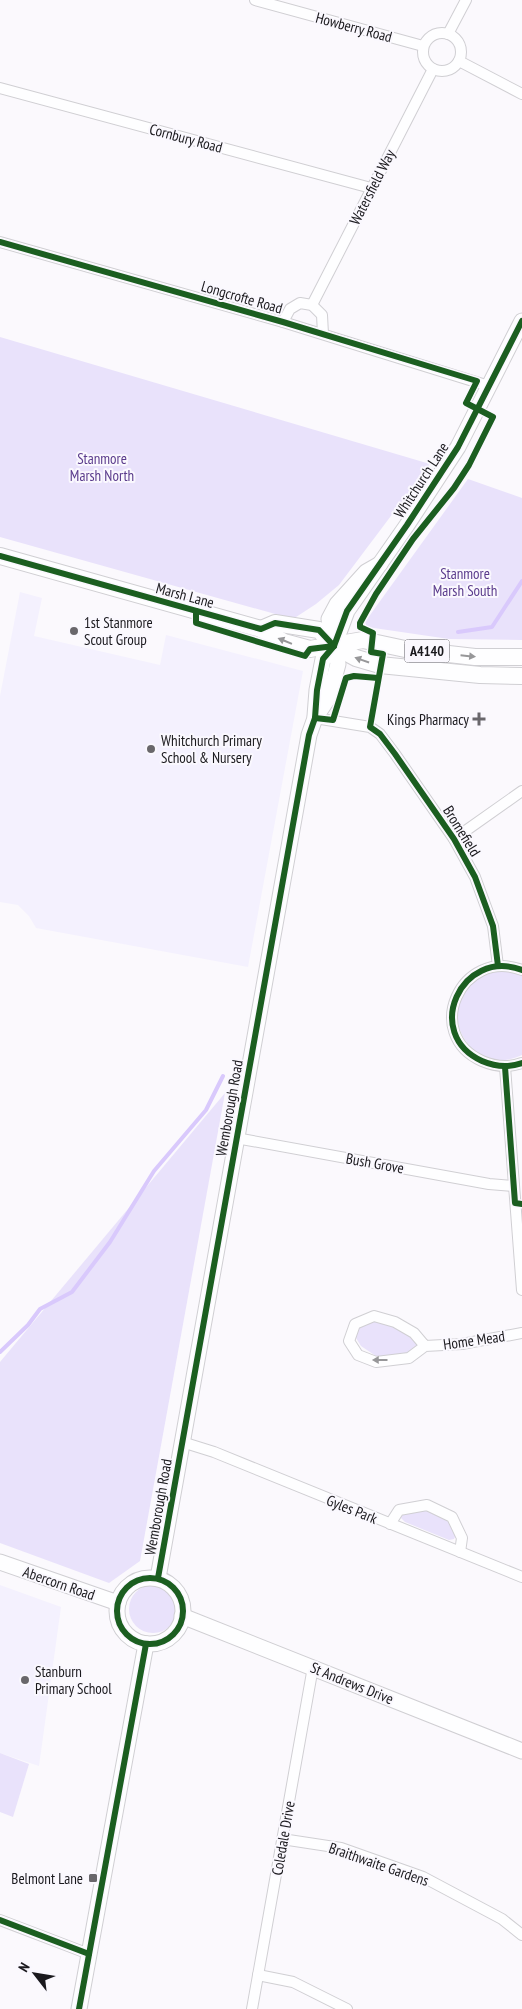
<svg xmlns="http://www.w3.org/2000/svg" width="522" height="2009" font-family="'PT Sans Narrow',sans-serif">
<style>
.built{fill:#f4f1fe}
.green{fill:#e9e2fb}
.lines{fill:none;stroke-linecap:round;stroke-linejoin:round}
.stream{stroke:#d9c9fc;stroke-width:4}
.street-casing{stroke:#d0cfd3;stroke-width:12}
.secondary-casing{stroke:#d0cfd3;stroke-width:17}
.primary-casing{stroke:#d0cfd3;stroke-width:18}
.street{stroke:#fefeff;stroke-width:10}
.secondary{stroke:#fefeff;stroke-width:15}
.primary{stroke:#fefeff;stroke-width:16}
.cycleway-casing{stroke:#faf8fe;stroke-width:9}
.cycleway{stroke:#1b5e20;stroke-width:6}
.oneway{fill:#979799}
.poi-dot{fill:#69676b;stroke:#faf8fe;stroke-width:2}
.labels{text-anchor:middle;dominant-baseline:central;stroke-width:4;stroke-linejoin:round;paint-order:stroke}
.shield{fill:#faf8fe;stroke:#5d5c60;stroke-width:1}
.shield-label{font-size:14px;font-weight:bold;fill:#1a191d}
.street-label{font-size:15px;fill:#1a191d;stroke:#faf8fe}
.park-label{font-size:15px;fill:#5a3b8c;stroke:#faf8fe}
.poi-label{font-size:15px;fill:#1a191d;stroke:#faf8fe;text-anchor:start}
</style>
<rect width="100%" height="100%" fill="#fbf9fd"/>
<g class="built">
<path d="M20,592L42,598L34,636L160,665L166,635L303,671L248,967L36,928L29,916L18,905L0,902V696Z"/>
<path d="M0,1585L61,1607L39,1766L0,1753Z"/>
</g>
<g class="green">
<path d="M0,337L430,464L339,585L316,604L293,619L0,537Z"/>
<path d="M468,479L522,498V640L449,639L367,627L365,622Z"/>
<path d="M498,971L513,972L522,976V1055C464,1083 423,989 498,971Z"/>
<path d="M225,1093L140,1561L109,1583L0,1543V1362Z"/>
<path d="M367,1321C392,1321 405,1321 419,1345L407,1356H376L361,1346L356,1338V1331L360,1325Z"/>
<path d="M425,1509C442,1516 449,1518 456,1535L454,1539L449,1540L405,1522L401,1518L403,1513Z"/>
<circle cx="153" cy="1609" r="24"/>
<path d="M0,1753L29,1764L13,1817L0,1812Z"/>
</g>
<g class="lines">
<g class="stream">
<path d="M458,632L492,627L522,581"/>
<path d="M0,1352L28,1325L40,1309L72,1292L110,1242L154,1171L206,1110L223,1076"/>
</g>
<defs>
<g id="street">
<path d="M255,0L423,46"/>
<circle cx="442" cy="52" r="19"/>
<path d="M448,34L466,0"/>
<path d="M459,61L522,94"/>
<path d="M0,88L371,188"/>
<path d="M0,242L283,322L489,386"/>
<path d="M312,305L433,69"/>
<path d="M283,322L290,309L300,303L312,305L322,315L323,334"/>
<path d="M315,718L370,727L380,734L395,754L454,839L475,877L493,926L498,966"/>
<path d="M454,839L522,791"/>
<path d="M522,970C461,947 422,1034 482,1061C496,1067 508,1068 522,1063"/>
<path d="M505,1067L522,1290"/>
<path d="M236,1138L489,1184L514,1186"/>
<path d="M425,1346L414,1333L395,1322L374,1316L355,1324L349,1341L358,1355L376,1362L409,1358L425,1346L462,1344L522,1333"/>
<path d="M182,1442L214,1452L522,1577"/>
<path d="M390,1524L399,1510L427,1505L452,1517L462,1538L460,1552"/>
<path d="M282,1839L341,1848L423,1877L502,1919L522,1935"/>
<path d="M0,1920L89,1954"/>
<path d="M258,1975L293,1982L347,2009"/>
<path d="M252,2009L313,1667"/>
</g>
<g id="secondary">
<path d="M315,716L317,690L323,659L334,646L347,611L407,525L458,447L522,321"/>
<path d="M0,1562L118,1603"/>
<circle cx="150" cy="1611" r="33"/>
<path d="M158,1578L309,735L315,718L329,697L338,664L329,619L337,604L366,572L380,564"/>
<path d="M182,1616L522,1751"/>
<path d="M79,2009L146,1644"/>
</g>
<g id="primary">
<path d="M0,556L261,629L284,642L310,649L363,640L405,649L475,657H522"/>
<path d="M261,629L275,623L319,630L334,646L356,658L380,665L480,675L522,676"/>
</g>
</defs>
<use href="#street" class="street-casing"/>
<use href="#secondary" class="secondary-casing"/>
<use href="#primary" class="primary-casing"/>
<use href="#street" class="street"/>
<use href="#secondary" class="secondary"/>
<use href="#primary" class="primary"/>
<defs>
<g id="cycleway">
<path d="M0,242L283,322L477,381L466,403L493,417L469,465L454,488L413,539L376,594L360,623V627L373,633L371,652L383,654L370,727L380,734L395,754L454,839L475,877L493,926L498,966"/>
<path d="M0,556L261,629L275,623L319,630L334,646"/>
<path d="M196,611V623L305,656L310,649L334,646"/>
<path d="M315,718L333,720L346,678L354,676L378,678"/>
<path d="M522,970C461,947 422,1034 482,1061C496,1067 508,1068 522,1063"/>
<path d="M505,1067L515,1203L522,1204"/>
<circle cx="150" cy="1611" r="33"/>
<path d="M158,1578L309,735L315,718L317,690L323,659L334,646L347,611L407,525L458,447L522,321"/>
<path d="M0,1920L89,1954"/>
<path d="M79,2009L146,1644"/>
</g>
</defs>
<use href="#cycleway" class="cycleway-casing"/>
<use href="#cycleway" class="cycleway"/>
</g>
<defs><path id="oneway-solid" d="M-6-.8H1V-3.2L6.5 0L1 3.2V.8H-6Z" transform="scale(1.25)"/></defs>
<g class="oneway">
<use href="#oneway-solid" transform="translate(285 641) rotate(-158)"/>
<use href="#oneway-solid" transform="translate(468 656) rotate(6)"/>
<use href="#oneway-solid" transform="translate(362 660) rotate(-161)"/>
<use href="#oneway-solid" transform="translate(380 1360) rotate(-180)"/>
</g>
<g class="poi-dot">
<circle cx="74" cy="631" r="5"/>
<path d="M476.5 711.5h5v5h5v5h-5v5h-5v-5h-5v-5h5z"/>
<circle cx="151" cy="749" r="5"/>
<circle cx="25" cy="1680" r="5"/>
<rect x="88" y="1873" width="10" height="10" rx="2.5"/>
</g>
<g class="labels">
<rect class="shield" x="404.5" y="639.5" width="45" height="23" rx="4"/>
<g class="shield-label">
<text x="427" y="651">A4140</text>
</g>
<g class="street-label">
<text transform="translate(354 27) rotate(15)">Howberry Road</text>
<text transform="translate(186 138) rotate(15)">Cornbury Road</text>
<text transform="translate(372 187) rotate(-63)">Watersfield Way</text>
<text transform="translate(242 297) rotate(16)">Longcrofte Road</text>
<text transform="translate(421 480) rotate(-57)">Whitchurch Lane</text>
<text transform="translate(185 595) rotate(15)">Marsh Lane</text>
<text transform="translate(462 831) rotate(58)">Bromefield</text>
<text transform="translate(229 1108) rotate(-80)">Wemborough Road</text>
<text transform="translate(375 1163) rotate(10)">Bush Grove</text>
<text transform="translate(474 1340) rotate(-8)">Home Mead</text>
<text transform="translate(158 1507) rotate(-80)">Wemborough Road</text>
<text transform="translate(352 1509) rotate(22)">Gyles Park</text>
<text transform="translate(59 1583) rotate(19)">Abercorn Road</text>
<text transform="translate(352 1683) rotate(22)">St Andrews Drive</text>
<text transform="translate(283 1838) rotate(-80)">Coledale Drive</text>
<text transform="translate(379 1864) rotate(19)">Braithwaite Gardens</text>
</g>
<g class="park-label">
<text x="102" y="458">Stanmore<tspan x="102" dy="17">Marsh North</tspan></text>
<text x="465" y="573">Stanmore<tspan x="465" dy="17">Marsh South</tspan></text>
</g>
<g class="poi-label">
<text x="84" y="622">1st Stanmore<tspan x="84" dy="17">Scout Group</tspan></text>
<text x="469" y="719" text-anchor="end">Kings Pharmacy</text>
<text x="161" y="740">Whitchurch Primary<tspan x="161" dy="17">School &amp; Nursery</tspan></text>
<text x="35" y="1671">Stanburn<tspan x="35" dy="17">Primary School</tspan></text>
<text x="83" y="1878" text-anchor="end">Belmont Lane</text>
</g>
</g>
<g transform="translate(35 1974) rotate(301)" stroke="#faf8fe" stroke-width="4" paint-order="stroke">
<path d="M0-4L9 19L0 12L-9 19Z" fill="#1a191d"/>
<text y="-8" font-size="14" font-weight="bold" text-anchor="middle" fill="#1a191d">N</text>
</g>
</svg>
